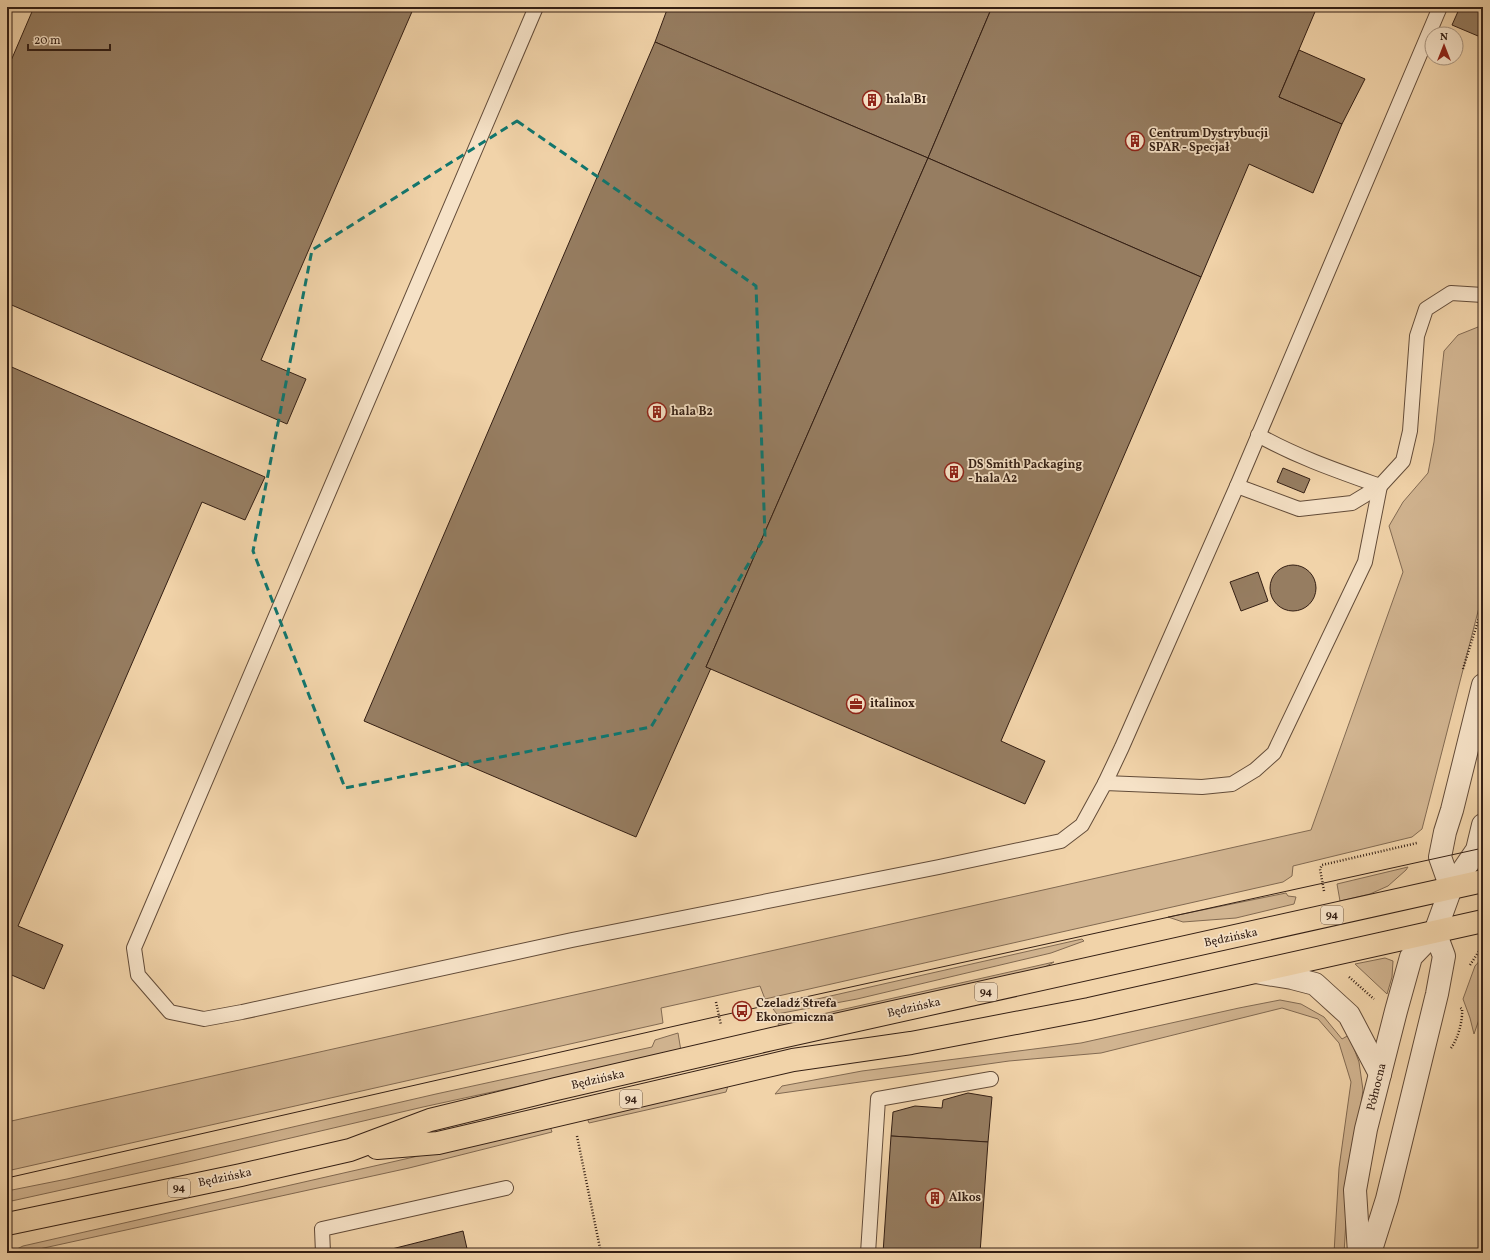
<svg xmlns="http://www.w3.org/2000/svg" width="1490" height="1260" font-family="Vollkorn,serif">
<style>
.green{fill:#d1b490;stroke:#826a52}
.building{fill:#967d61;stroke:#341f14}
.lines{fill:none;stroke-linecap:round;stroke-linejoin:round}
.lane-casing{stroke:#634c39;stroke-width:16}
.street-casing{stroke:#634c39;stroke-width:24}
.primary-casing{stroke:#341f14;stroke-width:24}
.path{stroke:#341f14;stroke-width:2.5;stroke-dasharray:1 2;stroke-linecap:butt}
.lane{stroke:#f6e2c7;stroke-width:14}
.street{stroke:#f6e2c7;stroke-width:22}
.primary{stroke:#f1d3a9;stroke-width:22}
.tram{stroke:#341f14;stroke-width:1}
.marked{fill:none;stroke:#0f766e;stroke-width:3;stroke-dasharray:8 5;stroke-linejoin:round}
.labels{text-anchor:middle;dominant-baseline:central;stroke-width:3.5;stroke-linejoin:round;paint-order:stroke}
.shield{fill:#f6e2c7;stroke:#6e5a4a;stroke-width:1}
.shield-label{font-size:11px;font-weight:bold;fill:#341f14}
.poi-label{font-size:12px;font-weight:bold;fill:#341f14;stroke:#f6e2c7;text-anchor:start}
.street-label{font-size:12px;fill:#341f14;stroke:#f6e2c7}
</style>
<rect width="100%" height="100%" fill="#f1d3a9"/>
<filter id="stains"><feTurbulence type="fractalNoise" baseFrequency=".005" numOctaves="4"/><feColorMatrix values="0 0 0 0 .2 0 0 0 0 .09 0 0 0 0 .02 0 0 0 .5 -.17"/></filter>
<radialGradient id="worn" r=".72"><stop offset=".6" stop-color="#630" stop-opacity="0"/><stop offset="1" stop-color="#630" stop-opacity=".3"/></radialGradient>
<g class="green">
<path d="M1478,327L1483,328V592L1422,829L1412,837L1293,866L1292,876L1283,882L765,999L760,986L661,1008L663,1023L7,1171V1122L1311,830L1403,572L1389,526L1403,502L1428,473L1434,442L1444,351L1458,335Z"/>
<path d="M1408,867L1406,870L1388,886L1370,894L1340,901L1337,884Z"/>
<path d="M1286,893L1288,896L1296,897L1294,904L1236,918L1183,922L1168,917Z"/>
<path d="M1082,939L1084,941L1051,953L857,999L777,1014L773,1009Z"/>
<path d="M1483,957V1008L1474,1034L1470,1018L1463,999L1475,966Z"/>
<path d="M1385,958L1393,961L1392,977L1387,994L1355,964Z"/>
<path d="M1054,962L1036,972L780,1029L778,1024Z"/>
<path d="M1280,1000L1301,1004L1324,1017L1342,1039L1349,1035L1359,1062L1363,1090L1358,1124L1349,1173L1344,1253H1334L1339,1168L1351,1082L1339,1043L1318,1019L1282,1008L1101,1053L1009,1061L775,1094L782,1086L862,1071L1081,1043L1239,1008Z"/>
<path d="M678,1033L681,1051L423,1107L184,1163L7,1202V1191L67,1179L436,1094L652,1047L655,1040Z"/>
<path d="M728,1086L726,1092L589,1123L587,1118Z"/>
<path d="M550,1126L552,1132L409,1168L21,1253H14L17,1249L23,1246Z"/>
</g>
<g class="building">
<path d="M34,7H414L261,360L306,379L287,424L7,303V70Z"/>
<path d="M668,7H992L928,158L655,42Z"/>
<path d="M992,7H1317L1279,97L1342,124L1313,193L1249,164L1201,277L928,158Z"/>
<path d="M1460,7H1483V25L1478,36L1452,25Z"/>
<path d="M655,42L928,158L706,667L711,668L636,837L364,721Z"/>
<path d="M1299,50L1365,79L1342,124L1279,97Z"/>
<path d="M928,158L1201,277L1001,741L1045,761L1025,804L706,667Z"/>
<path d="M7,365L265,477L245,520L202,502L18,926L63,945L44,989L7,973Z"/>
<path d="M1283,468L1310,479L1304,493L1277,482Z"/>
<circle cx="1293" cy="588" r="23"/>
<path d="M1258,572L1268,601L1241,611L1230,582Z"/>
<path d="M968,1093L992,1097L988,1142L891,1136L893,1112L915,1106L942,1108L943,1100Z"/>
<path d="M891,1136L988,1142L980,1253H883Z"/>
<path d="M463,1231L468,1253H376Z"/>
</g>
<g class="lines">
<defs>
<g id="lane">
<path d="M536,7L134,948L138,975L170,1012L204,1019L242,1012L572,940L939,867L1061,841L1082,825L1105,783L1202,787L1232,784L1255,770L1274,753L1365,562L1380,486"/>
<path d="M1258,435C1297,457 1338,471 1380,486"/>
<path d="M1237,486L1299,509L1352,503L1380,486L1403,461L1410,431L1417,336L1426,309L1451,293L1483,295"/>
<path d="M1105,783L1122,747L1237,486L1440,7"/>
<path d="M323,1253L322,1229L506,1188"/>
<path d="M868,1253L878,1099L991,1079"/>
</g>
<g id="street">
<path d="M1451,888L1440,857L1445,832L1452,810L1483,685"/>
<path d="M1255,972L1292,978L1315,984L1349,1015L1380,1074"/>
<path d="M1359,1253L1355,1190L1366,1129L1396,1011L1411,957L1435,932L1451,888L1477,850L1483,825"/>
<path d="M1370,1253L1387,1199L1437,994L1444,956L1435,932"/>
</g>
<g id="primary">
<path d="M377,1148L438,1143L793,1060L911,1043L1089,1009L1483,921"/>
<path d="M7,1224L241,1175L350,1150L430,1120L556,1089L772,1039L1483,881"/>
</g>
</defs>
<use href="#lane" class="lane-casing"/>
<use href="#street" class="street-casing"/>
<use href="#primary" class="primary-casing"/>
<g class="path">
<path d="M1463,669L1483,605"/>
<path d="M1324,891L1320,869L1322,865L1417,843"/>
<path d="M1470,965L1481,948"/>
<path d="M1349,977L1374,999"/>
<path d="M716,1002L721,1025"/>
<path d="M1451,1048C1458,1039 1463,1020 1462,1009L1459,1007"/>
<path d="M577,1136L601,1253"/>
</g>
<use href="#lane" class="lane"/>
<use href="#street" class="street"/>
<use href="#primary" class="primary"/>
<path class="tram" d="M7,1178L719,1016L1483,848"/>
</g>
<path class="marked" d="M517,121L756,286L765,536L651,727L345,788L253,551L312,250Z"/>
<defs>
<symbol id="building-ring" viewBox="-11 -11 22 22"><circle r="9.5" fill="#f6e2c7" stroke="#8f2418" stroke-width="1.5"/><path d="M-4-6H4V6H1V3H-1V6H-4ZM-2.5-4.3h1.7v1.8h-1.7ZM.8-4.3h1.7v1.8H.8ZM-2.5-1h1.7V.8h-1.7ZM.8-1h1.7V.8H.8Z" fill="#8f2418"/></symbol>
<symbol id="office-ring" viewBox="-11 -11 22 22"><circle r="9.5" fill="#f6e2c7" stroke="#8f2418" stroke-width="1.5"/><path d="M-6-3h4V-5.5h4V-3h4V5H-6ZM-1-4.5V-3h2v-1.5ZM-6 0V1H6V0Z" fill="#8f2418"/></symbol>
<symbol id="bus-ring" viewBox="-11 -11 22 22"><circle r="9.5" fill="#f6e2c7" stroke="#8f2418" stroke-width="1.5"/><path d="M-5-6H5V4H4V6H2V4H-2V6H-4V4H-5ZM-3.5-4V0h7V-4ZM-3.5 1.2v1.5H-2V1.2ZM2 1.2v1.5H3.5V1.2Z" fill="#8f2418"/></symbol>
</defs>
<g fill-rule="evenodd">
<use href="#building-ring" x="861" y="89" width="22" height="22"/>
<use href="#building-ring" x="1124" y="130" width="22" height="22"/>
<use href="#building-ring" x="646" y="401" width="22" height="22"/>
<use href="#building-ring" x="943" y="461" width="22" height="22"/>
<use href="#office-ring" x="845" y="693" width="22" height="22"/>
<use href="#bus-ring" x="731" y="1000" width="22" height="22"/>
<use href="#building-ring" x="924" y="1187" width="22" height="22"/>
</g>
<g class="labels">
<g class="shield">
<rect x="1321" y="906" width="22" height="18" rx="3"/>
<rect x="975" y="983" width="22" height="18" rx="3"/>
<rect x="620" y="1090" width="22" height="18" rx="3"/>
<rect x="168" y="1179" width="22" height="18" rx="3"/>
</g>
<g class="shield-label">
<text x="1332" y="915">94</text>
<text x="986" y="992">94</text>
<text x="631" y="1099">94</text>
<text x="179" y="1188">94</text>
</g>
<g class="poi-label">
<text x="886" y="100">hala B1</text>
<text x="1149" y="134">Centrum Dystrybucji<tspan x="1149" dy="14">SPAR - Specjał</tspan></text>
<text x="671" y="412">hala B2</text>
<text x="968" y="465">DS Smith Packaging<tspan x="968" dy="14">- hala A2</tspan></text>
<text x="870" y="704">italinox</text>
<text x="756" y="1004">Czeladź Strefa<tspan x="756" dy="14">Ekonomiczna</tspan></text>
<text x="949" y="1198">Alkos</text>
</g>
<g class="street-label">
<text transform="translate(1231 938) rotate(-12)">Będzińska</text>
<text transform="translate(914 1008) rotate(-13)">Będzińska</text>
<text transform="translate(598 1080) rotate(-13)">Będzińska</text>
<text transform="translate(1377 1087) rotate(-76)">Północna</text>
<text transform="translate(225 1178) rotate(-12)">Będzińska</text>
</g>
</g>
<rect width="1490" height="1260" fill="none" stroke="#f1d3a9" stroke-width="24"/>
<rect x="8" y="8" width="1474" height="1244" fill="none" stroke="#341f14" stroke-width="2"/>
<rect x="12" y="12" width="1466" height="1236" fill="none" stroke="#341f14"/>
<g transform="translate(1444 46)"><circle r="19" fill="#f6e2c7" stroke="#a8947f"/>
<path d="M0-3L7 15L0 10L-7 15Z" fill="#8f2418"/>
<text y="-6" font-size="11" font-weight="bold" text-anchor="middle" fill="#341f14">N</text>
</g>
<path d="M28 44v6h82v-6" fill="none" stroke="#341f14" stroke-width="2"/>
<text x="34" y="44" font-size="12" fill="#341f14" stroke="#f6e2c7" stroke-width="3" paint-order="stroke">20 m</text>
<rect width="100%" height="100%" filter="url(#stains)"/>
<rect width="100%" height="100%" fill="url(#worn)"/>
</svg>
